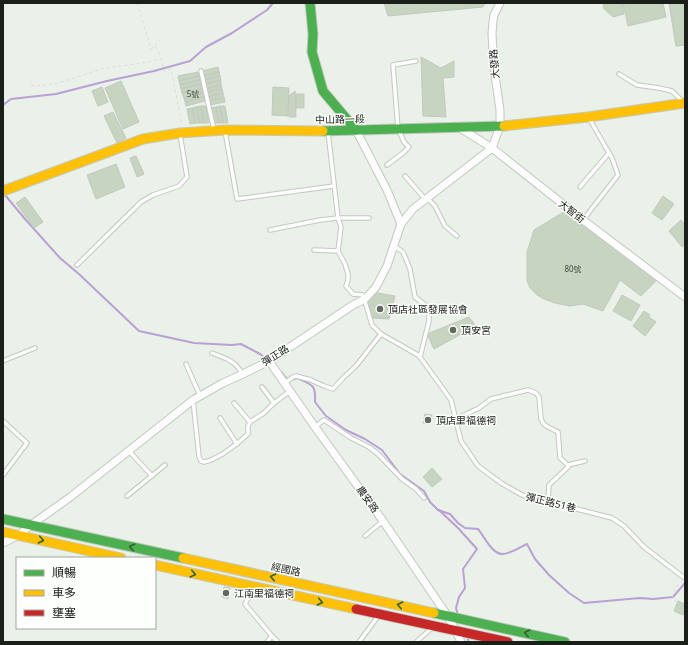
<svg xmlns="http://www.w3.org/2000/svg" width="688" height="645" font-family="'Noto Sans','Noto Sans TC',sans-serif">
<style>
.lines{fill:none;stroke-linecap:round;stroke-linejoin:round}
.stream{stroke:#baa0d4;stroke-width:2}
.building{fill:#c6d4c0;stroke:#c3c8c2}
.lane-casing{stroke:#c3c8c1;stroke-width:5.5}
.street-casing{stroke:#c3c8c1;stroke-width:9}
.fast-casing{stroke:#c3c8c1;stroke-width:11}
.slow-casing{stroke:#c3c8c1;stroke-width:11}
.jam-casing{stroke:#c3c8c1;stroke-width:11}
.path{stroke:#dadcd9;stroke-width:1;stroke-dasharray:3 3;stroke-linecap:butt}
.lane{stroke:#fcfdfc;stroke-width:3.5}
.street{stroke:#fcfdfc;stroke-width:7}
.fast{stroke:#4caf50;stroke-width:9}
.slow{stroke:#ffc107;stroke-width:9}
.jam{stroke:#c62828;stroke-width:9}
.oneway{stroke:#316032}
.poi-dot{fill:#636861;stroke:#fcfffb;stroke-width:1.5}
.labels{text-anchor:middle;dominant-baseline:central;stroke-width:3;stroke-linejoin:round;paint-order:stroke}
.number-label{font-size:8px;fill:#464c43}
.street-label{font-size:10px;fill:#1b1f19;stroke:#fcfffb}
.poi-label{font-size:10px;fill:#1b1f19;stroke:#fcfffb;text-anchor:start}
</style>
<rect width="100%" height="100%" fill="#eaf1e8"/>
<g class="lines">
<g class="stream">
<path d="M3,105L11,99L56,94L107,81L154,71L190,61L206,47L232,33L267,10L273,3"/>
<path d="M5,195L25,219L60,258L80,275L139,331L194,343L232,345L241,344L260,354L267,359"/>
<path d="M281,372C287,379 287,382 297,378C313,385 316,385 315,402L326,416L346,430L365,439L382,450L400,474L424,491L430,502L438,510L450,514L458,523L465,528L478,529C484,536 492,554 502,554C510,554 519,548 527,544L535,559L549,575L569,593L584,603L640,598L653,599L673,597L685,583"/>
<path d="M439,510L458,528L477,549L463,569L465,588L459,597L456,608L458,615"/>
<path d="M467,637L469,642"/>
</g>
</g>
<g class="building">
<path d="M384,3H485L483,7L388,16Z"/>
<path d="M603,3H622L624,14L613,17L604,9Z"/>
<path d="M623,3H663L666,17L628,26Z"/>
<path d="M669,3H685V45L676,46Z"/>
<path d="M421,57L441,68L454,61V77L443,78L446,117L423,116Z"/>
<path d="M218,67L219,72L203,76L202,71Z"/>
<path d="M198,72L199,76L179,81L178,76Z"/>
<path d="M219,72L220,76L204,80L203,76Z"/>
<path d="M199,76L200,80L180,85L179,81Z"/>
<path d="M220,76L221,80L205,84L204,80Z"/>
<path d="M200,80L201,84L181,89L180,85Z"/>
<path d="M221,80V85L206,89L205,84Z"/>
<path d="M121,81L139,122L123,129L105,88Z"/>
<path d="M201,84L202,89L182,93L181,89Z"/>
<path d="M221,85L222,89L207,92L206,89Z"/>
<path d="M102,87L108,102L98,106L92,91Z"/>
<path d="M273,87L289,88L288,116L272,115Z"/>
<path d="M202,89L203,93L184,98L182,93Z"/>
<path d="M222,89L223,93L208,97L207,92Z"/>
<path d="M295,91L296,117H289V96Z"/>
<path d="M203,93L204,97L185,102L184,98Z"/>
<path d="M223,93L224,97L209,101L208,97Z"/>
<rect x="296" y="94" width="8" height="14"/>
<path d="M204,97L205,101L186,106L185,102Z"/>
<path d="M224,97L225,102L210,105L209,101Z"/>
<path d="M201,106H206L209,123H204Z"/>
<path d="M201,106L204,123H200L196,107Z"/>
<path d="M220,106H225L228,123H223Z"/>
<path d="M220,106L223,123H219L216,107Z"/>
<path d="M196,107L200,123H195L192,108Z"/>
<path d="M216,107L219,123H214L211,108Z"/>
<path d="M192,108L195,123L190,124L187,109Z"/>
<path d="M113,112L126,138L117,143L104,116Z"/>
<path d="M136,156L144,174L137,177L130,158Z"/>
<path d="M116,164L125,187L96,199L87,175Z"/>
<path d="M663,196L674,204L662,220L652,213Z"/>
<path d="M25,197L43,222L34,228L16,203Z"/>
<path d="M567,210L657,280L641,296L620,280L603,311L583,304L570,306L555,303L544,299L537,295L530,288L527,281V252L534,230Z"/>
<path d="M681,220L685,224V245L682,247L669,231Z"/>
<path d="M372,292L395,296L389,319L371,318L366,300Z"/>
<path d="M622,295L640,305L631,321L613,311Z"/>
<path d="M368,305L389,309L388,318L371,317Z"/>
<path d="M644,311L650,315L649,317L656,322L645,336L633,326Z"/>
<path d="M469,317L476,326L434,349L427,334Z"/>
<path d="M425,414L432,415L430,424L423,423Z"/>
<path d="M432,468L442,479L432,487L423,477Z"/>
<path d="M224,587L230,588L228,599L222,597Z"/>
<path d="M678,601L685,604V610L683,615L674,611Z"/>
</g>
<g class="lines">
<defs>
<g id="lane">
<path d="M201,71L214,130"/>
<path d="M619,74L637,85L659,88L672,91L682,101"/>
<path d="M225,131L237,199L334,186"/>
<path d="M387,165L403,153L409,147L404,142L398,129L393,65L416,61"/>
<path d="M405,176L425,199"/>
<path d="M580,187L609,153L589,118"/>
<path d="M427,198L435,206L445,226L457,236"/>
<path d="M369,218H338L341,227L338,251L345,264L348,274V280L346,286L353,294L363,295L372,325L381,334L418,355L420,357L451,400L461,441L478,466L501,483L522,495L567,504L577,509L612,518L624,526L644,547L683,577H685"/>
<path d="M583,220L618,175L612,158L609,153"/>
<path d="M270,230L320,220L338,218L328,132"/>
<path d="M394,246L403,252L410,269L415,297L429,308V321L420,357"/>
<path d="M314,250L338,251"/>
<path d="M77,265L141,202L153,195L179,186L187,177L180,134"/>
<path d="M212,353L227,359L235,364L243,374"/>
<path d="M3,361L35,348"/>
<path d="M186,364L200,396"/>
<path d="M285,383L293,377L296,376L311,380L324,386L333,389L344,377L356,366L381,334"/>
<path d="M262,387L274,403"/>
<path d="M193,400L199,457L201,461L204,462C219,459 237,444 248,434V426L250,422L264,413L274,403L290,391"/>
<path d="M234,403L250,422"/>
<path d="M220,418L237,444"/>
<path d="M456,419L479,408L491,399L528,390L536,393L539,397L541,419L543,423L546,426L558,432L560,458L568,465V467L549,485L548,500"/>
<path d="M3,421L27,443L3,475"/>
<path d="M315,427L324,420L351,438L369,447L378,454L402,479L416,489L424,498"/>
<path d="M129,451L152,476"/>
<path d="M568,465L585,461"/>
<path d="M127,496L165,465"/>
<path d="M365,536L383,521"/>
<path d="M253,588L245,604L272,636L278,642"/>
<path d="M267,642L272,636"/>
<path d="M359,642L379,615"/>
<path d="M416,642L432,628"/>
</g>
<g id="street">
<path d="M460,128L492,148L583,220L685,297"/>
<path d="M356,130L387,190L401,224"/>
<path d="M269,361L315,427L383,521L447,615L456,631L461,642"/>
<path d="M3,543L19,535L31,525L69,498L193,400L223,383L243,374L269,361L353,305L365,299L376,287L387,266L401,224L413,209L492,148L500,126V110L494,68L492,34L493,21L494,15L500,3"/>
</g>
<g id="fast">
<path d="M310,3L313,34L312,52L323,91L356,130"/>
<path d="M323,131L504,126"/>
<path d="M3,519L183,558"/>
<path d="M434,613L565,642"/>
</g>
<g id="slow">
<path d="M504,126L588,117L685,103"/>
<path d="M3,191L143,139L180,133L225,130L323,131"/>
<path d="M3,532L121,558"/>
<path d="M183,558L434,613"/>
<path d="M155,565L356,609"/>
</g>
<path id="jam" d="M356,609L508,642"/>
</defs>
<use href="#lane" class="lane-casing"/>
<use href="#street" class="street-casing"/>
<use href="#fast" class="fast-casing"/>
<use href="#slow" class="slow-casing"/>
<use href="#jam" class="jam-casing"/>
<g class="path">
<path d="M137,3L151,49L155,46C160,53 162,63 164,71L171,69L182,124"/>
<path d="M155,46L161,38"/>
<path d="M31,85C54,88 80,75 102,69C115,66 129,65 142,63C148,62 154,60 160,59"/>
<path d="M432,417L435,420L449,412"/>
<path d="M676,602L672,596L677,586L682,581"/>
</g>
<use href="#lane" class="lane"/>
<use href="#street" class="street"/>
<use href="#fast" class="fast"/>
<use href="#slow" class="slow"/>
<use href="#jam" class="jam"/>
</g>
<defs><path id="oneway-chevron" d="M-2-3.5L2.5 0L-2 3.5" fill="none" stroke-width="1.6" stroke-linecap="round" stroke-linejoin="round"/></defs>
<g class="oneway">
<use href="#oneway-chevron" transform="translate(41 540) rotate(12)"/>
<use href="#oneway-chevron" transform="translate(132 547) rotate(-168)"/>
<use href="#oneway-chevron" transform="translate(193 574) rotate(12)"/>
<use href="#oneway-chevron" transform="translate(273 577) rotate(-168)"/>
<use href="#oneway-chevron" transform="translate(320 602) rotate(12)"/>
<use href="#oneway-chevron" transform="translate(400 605) rotate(-168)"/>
<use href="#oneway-chevron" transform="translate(527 633) rotate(-167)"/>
</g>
<g class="poi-dot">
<circle cx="380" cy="309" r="4"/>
<circle cx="453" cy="330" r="4"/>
<circle cx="428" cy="420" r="4"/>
<circle cx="226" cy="593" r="4"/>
</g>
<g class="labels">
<g class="number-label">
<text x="193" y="93">5號</text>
<text x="573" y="268">80號</text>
</g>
<g class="street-label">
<text transform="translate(494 64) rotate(-95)">大發路</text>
<text transform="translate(340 119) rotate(-1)">中山路一段</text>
<text transform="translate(572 211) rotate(38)">大智街</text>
<text transform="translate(275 355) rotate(-32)">彈正路</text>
<text transform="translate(368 499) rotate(54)">農安路</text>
<text transform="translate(551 502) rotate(14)">彈正路51巷</text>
<text transform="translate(286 569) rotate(12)">經國路</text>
</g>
<g class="poi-label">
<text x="388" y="309">頂店社區發展協會</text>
<text x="461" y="330">頂安宮</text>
<text x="436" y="420">頂店里福德祠</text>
<text x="234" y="593">江南里福德祠</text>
</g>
</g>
<rect width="688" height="645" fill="none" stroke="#1b1f19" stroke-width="8"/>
<rect x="16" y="557" width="140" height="72" fill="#fcfffb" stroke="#a2a5a1"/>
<rect x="24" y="570" width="20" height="6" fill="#4caf50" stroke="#a2a5a1"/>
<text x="52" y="577" font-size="12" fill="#1b1f19">順暢</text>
<rect x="24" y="590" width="20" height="6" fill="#ffc107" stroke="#a2a5a1"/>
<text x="52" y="597" font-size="12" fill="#1b1f19">車多</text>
<rect x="24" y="610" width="20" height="6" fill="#c62828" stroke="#a2a5a1"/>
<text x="52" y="617" font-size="12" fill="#1b1f19">壅塞</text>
</svg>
